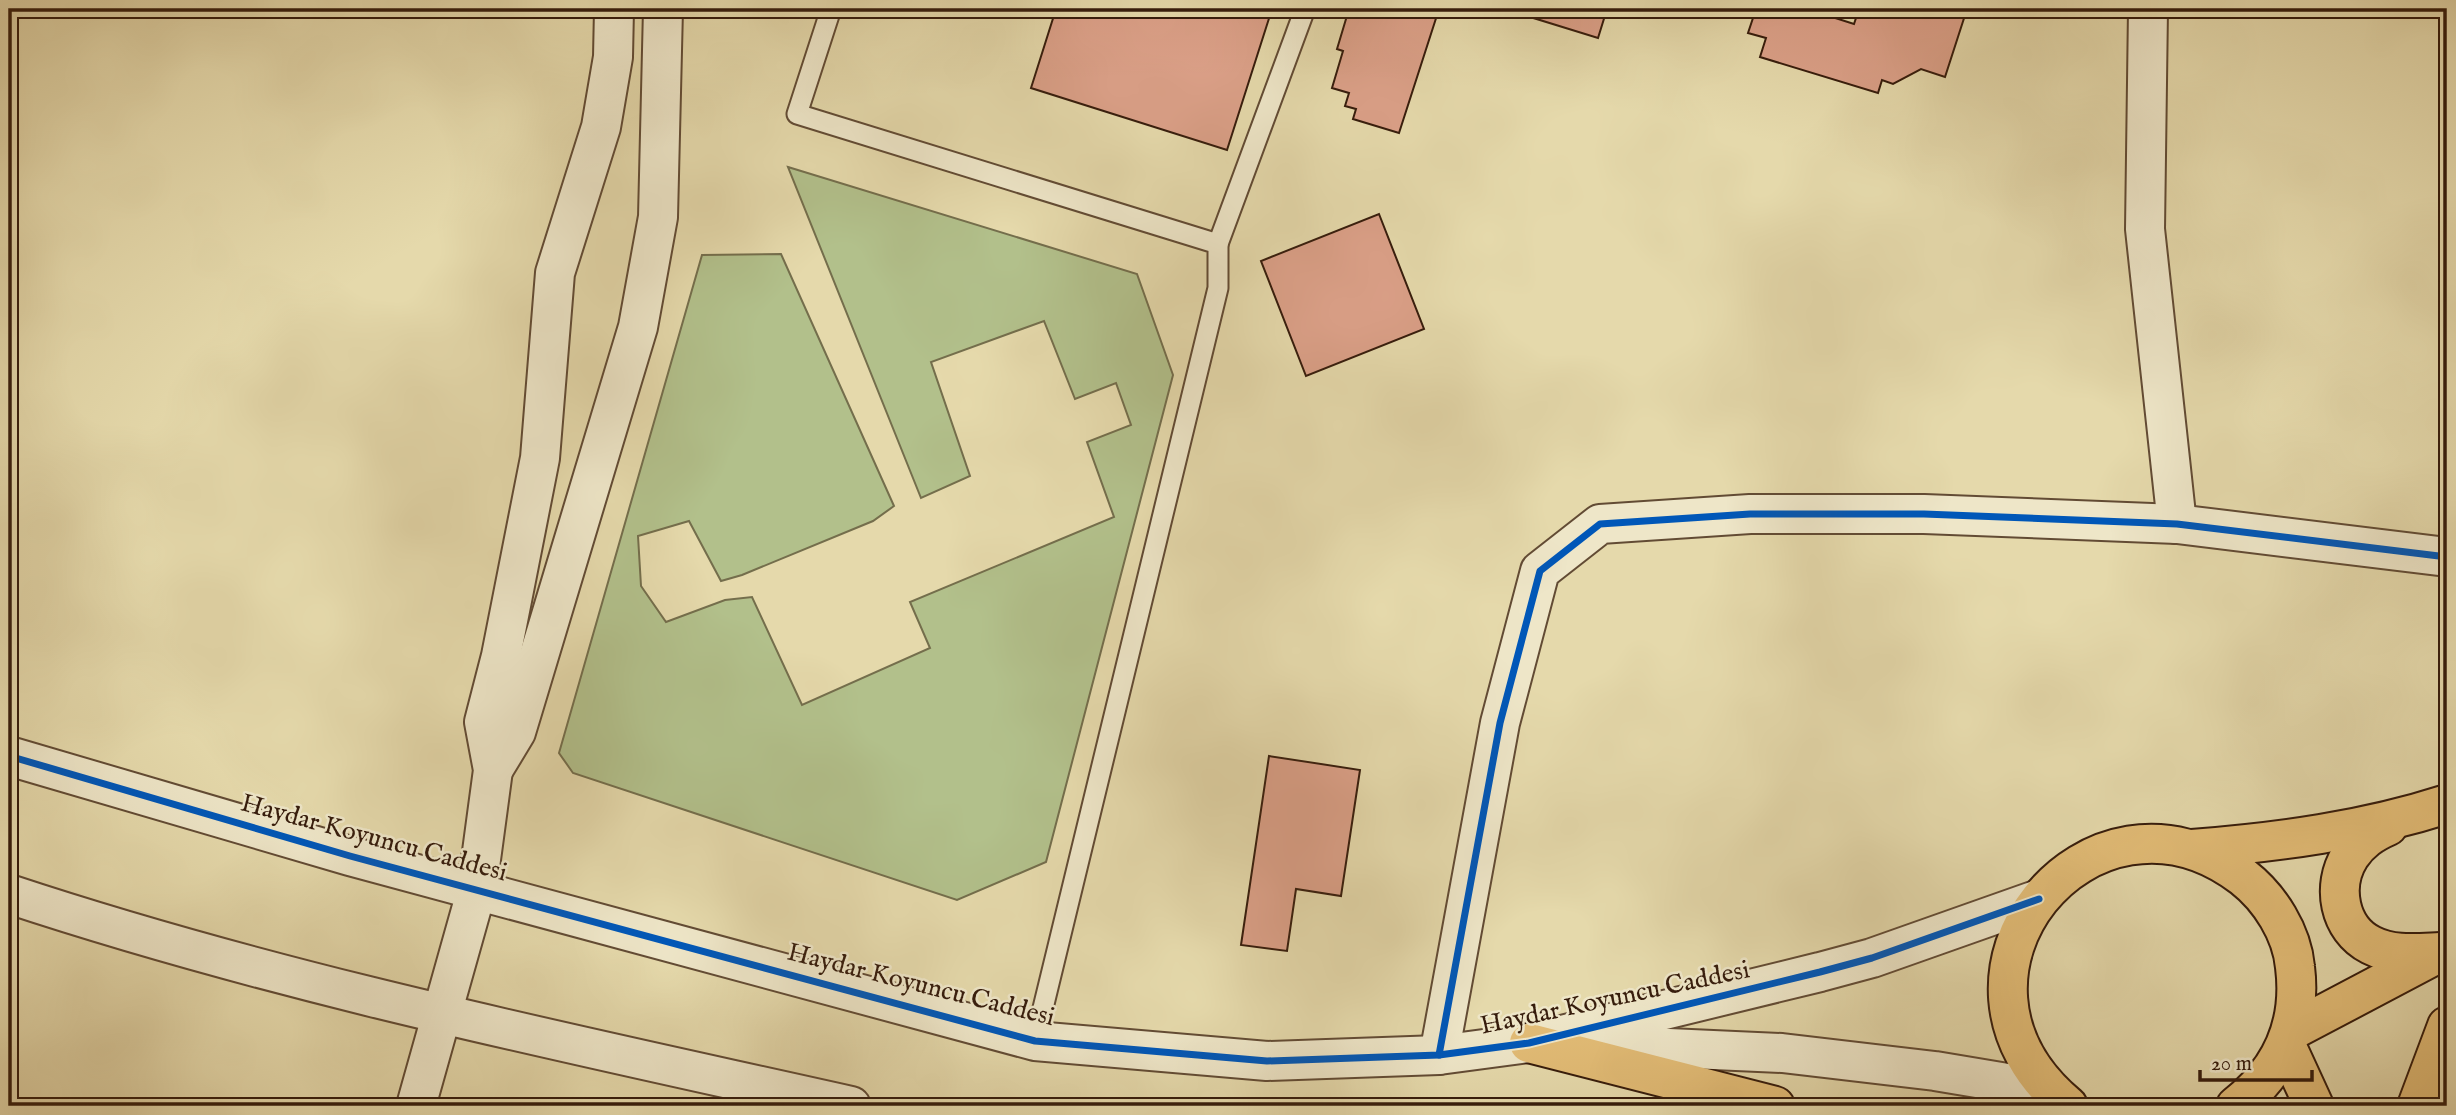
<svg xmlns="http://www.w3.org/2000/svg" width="2456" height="1115" font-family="'IM FELL English',serif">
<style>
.green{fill:#b2c08b;stroke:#746e4c;stroke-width:2}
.building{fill:#dba088;stroke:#361c0c;stroke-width:2}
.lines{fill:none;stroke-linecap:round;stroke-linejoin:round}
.service-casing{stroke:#624b34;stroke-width:23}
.minor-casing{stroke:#624b34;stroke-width:42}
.tertiary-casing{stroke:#624b34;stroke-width:42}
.primary-casing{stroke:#361c0c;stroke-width:42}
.service{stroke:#eee6c8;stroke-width:19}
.minor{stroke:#eee6c8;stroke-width:38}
.tertiary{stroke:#eee6c8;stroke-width:38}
.primary{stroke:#e2bc76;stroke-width:38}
.cycleway-casing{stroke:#eee6c8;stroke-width:11}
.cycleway{stroke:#0057b8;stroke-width:7}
.labels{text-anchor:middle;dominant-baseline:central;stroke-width:5;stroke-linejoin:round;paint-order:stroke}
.street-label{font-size:26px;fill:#361c0c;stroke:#eee6c8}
</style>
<rect width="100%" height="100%" fill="#e5d9ab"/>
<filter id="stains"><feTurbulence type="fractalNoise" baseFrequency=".00286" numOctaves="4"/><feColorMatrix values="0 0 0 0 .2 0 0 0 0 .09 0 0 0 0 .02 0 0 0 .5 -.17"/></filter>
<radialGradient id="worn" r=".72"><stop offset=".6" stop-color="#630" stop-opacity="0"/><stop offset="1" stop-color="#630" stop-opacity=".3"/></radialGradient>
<path class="green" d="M788,167L1137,274L1173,375L1046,862L957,900L573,773L559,753L702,255L781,254L894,506L873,521L742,575L721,581L689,521L638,536L641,586L666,622L725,600L752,597L802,705L930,648L910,602L1114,517L1087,442L1131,425L1116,383L1075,399L1044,321L931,362L970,476L921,498Z"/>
<g class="building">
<path d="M1056,9H1272L1227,150L1031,88Z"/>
<path d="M1349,9H1439L1399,133L1353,119L1356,109L1345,106L1349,93L1332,88L1343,51L1337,49Z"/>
<path d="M1504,9H1607L1598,38Z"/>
<path d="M1756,9H1807L1854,24L1859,9H1967L1945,77L1921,69L1893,84L1882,80L1878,93L1760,57L1766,38L1748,33Z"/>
<path d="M1379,214L1424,329L1306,376L1261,261Z"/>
<path d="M1269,756L1360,770L1341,896L1296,889L1287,951L1241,945Z"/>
</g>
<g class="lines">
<defs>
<g id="service">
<path d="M831,9L797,114L1218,244V288L1035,1041"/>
<path d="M1218,244L1305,9"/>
</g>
<g id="minor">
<path d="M2148,9L2145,229L2177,524"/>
<path d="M9,894C284,985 569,1043 851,1106"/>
<path d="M1439,1055L1500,723L1540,571L1600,524L1750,514H1924L2177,524L2447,557"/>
<path d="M416,1106L477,889"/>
</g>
<g id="tertiary">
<path d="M9,756L350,856L1035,1041L1267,1061L1439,1055L1529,1043L1820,972L1872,958L2039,899"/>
<path d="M493,770L516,732L638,327L658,217L663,9"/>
<path d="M477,889L493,770L484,722L501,656L540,458L555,273L601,127L613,57L614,9"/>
<path d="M1580,1044L1782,1053L1935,1071L2049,1090"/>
</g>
<g id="primary">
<path d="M2388,826C2372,833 2360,841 2350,856C2331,886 2339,929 2371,945C2392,956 2417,953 2440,952"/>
<path d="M2192,849C2279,842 2363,831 2447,804"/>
<path d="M2291,1031L2437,954"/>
<path d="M1529,1043L1775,1106"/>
<path d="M2286,1045L2314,1106"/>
<path d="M2068,1106C1912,976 2091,761 2243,877C2270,898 2292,933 2295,967C2302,1023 2281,1071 2236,1106"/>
<path d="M2417,1106L2447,1026"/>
</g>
</defs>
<use href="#service" class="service-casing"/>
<use href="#minor" class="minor-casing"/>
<use href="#tertiary" class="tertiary-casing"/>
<use href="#primary" class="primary-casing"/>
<use href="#service" class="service"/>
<use href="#minor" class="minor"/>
<use href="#tertiary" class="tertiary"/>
<use href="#primary" class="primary"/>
<defs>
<g id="cycleway">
<path d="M9,756L350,856L1035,1041L1267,1061L1439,1055L1529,1043L1820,972L1872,958L2039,899"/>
<path d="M1439,1055L1500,723L1540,571L1600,524L1750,514H1924L2177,524L2447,557"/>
</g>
</defs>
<use href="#cycleway" class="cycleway-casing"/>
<use href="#cycleway" class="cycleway"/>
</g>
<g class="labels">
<g class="street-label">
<text transform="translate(374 838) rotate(15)">Haydar Koyuncu Caddesi</text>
<text transform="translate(921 985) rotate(14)">Haydar Koyuncu Caddesi</text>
<text transform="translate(1615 998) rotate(-12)">Haydar Koyuncu Caddesi</text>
</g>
</g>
<rect width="2456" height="1115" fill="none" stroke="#e5d9ab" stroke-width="35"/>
<rect x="10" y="10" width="2435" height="1094" fill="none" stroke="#361c0c" stroke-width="3.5"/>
<rect x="18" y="18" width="2421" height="1080" fill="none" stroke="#361c0c" stroke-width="2"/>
<path d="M2200 1070v10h112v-10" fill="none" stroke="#361c0c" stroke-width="3.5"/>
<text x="2211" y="1070" font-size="21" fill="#361c0c" stroke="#eee6c8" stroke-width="5" paint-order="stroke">20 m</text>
<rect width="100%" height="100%" filter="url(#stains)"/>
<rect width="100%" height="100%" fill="url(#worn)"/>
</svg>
